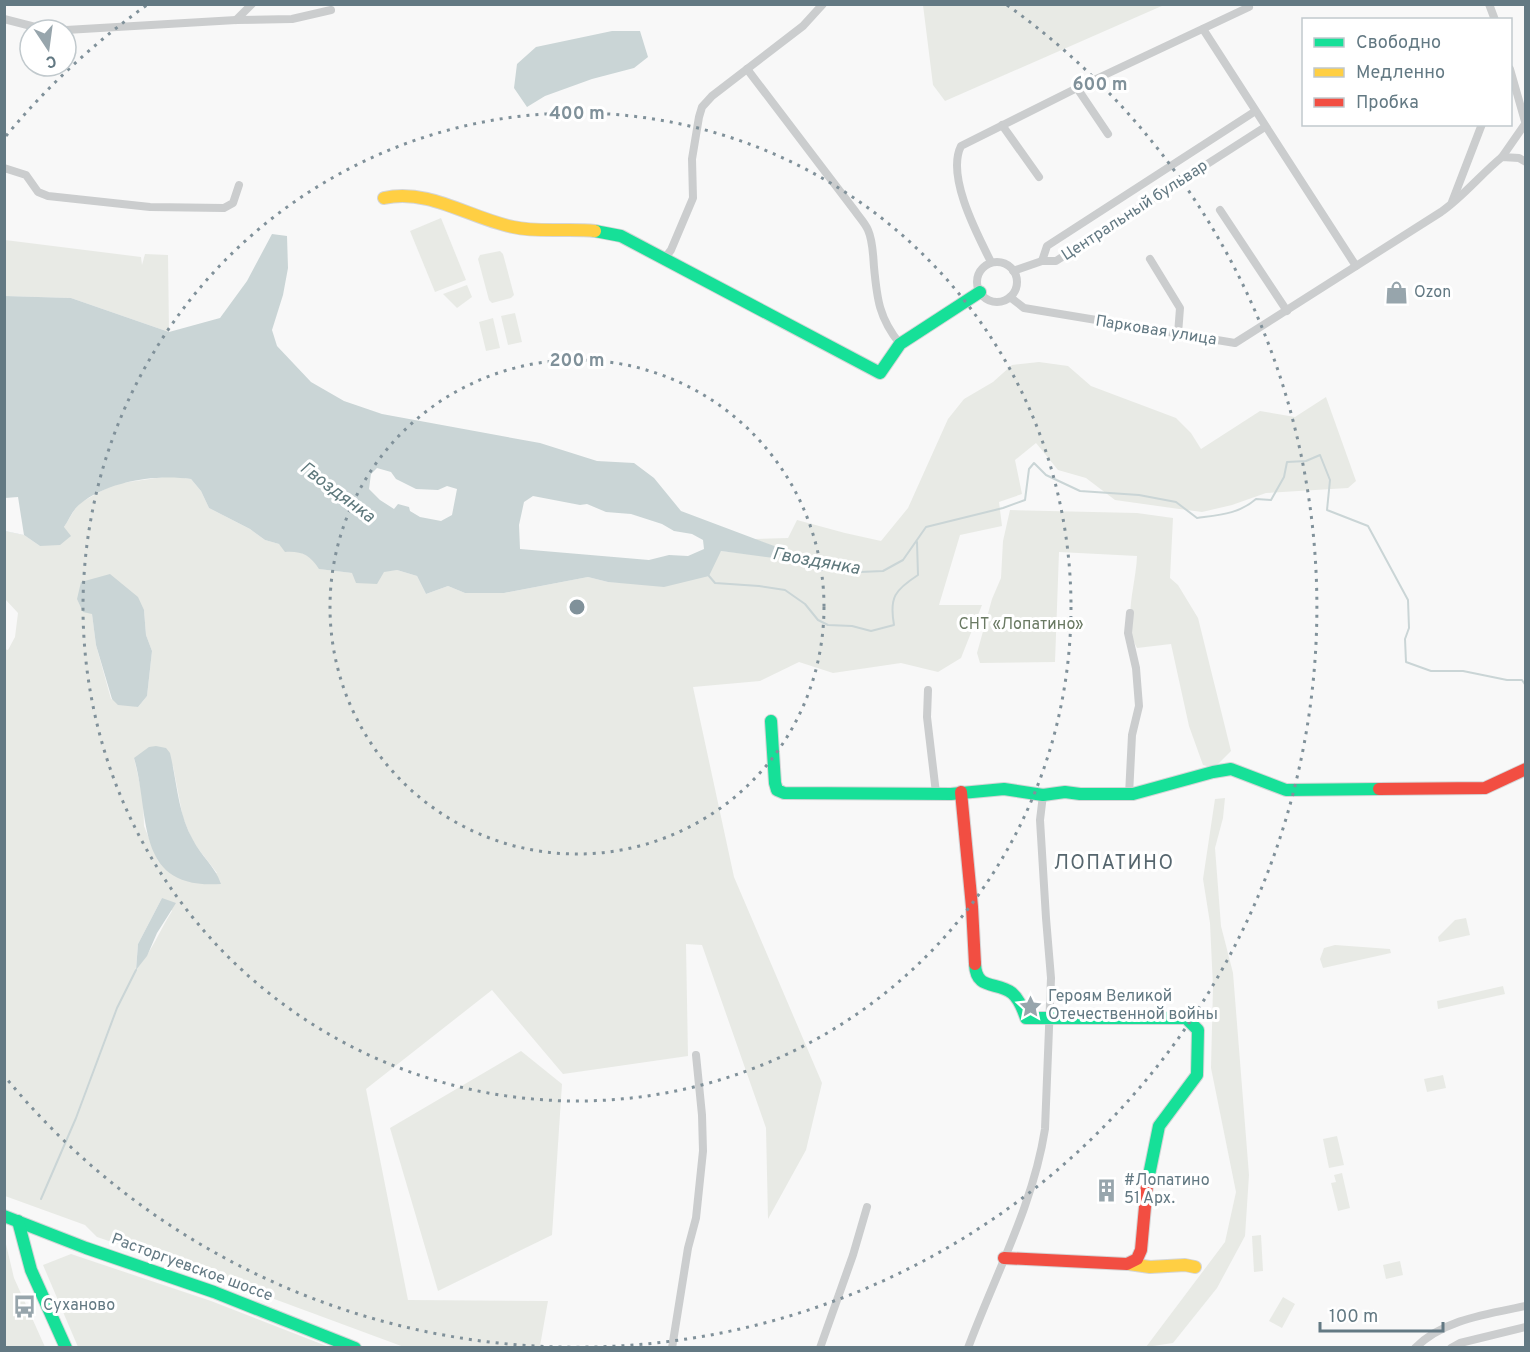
<svg xmlns="http://www.w3.org/2000/svg" width="1530" height="1352" font-family="Overpass,sans-serif">
<style>
.green{fill:#e8eae5;fill-rule:evenodd}
.water{fill:#cad5d6;fill-rule:evenodd}
.pier{fill:#f8f8f8}
.lines{fill:none;stroke-linecap:round;stroke-linejoin:round}
.stream{stroke:#cad5d6;stroke-width:2}
.fast-casing{stroke:#d4d5d6;stroke-width:14}
.slow-casing{stroke:#d4d5d6;stroke-width:14}
.jam-casing{stroke:#d4d5d6;stroke-width:14}
.street{stroke:#cbcdce;stroke-width:8}
.fast{stroke:#16e098;stroke-width:12}
.slow{stroke:#ffcf43;stroke-width:12}
.jam{stroke:#f24e42;stroke-width:12}
.ring{fill:none;stroke:#80919a;stroke-width:3;stroke-dasharray:3 6}
.labels{text-anchor:middle;dominant-baseline:central;stroke-width:6;stroke-linejoin:round;paint-order:stroke}
.street-label{font-size:16px;fill:#637983;stroke:#fff}
.poi-label{font-size:16px;fill:#637983;stroke:#fff;text-anchor:start}
.park-label{font-size:16px;fill:#6a7a63;stroke:#fff}
.water-label{font-size:18px;font-style:italic;fill:#5e787c;stroke:#fff}
.quarter-label{font-size:20px;letter-spacing:1.5px;fill:#56666e;stroke:#fff}
.centre{fill:#80919a;stroke:#fff;stroke-width:3}
.ring-label{font-size:18px;text-anchor:middle;font-weight:bold;fill:#80919a;stroke:#fff;stroke-width:6;stroke-linejoin:round;paint-order:stroke}
</style>
<rect width="100%" height="100%" fill="#f8f8f8"/>
<g class="green">
<path d="M923,5V4L1164,5L945,101L933,85Z"/>
<path d="M441,218L466,280L435,292L410,231Z"/>
<path d="M5,240L141,257L142,265L145,254L168,255L169,332L71,298L5,296Z"/>
<path d="M500,251L503,254L514,295L511,298L492,303L489,300L478,259L480,255Z"/>
<path d="M467,285L472,297L457,308L443,294Z"/>
<path d="M515,313L522,342L508,345L501,316Z"/>
<path d="M493,318L500,348L486,351L479,322Z"/>
<path d="M1039,362L1068,366L1091,386L1176,418L1191,433L1201,449L1260,411L1295,417L1326,397L1356,481L1348,488L1266,493L1232,505L1202,512L1172,508L1115,500L1086,478L1058,470L1036,443L1015,460L1022,494L999,502L1002,526L960,535L939,605H982L961,658L938,672L901,663L833,673L799,662L760,681L693,687L734,877L822,1083L806,1150L768,1219L766,1128L702,945L686,944L688,1056L563,1074L492,990L366,1089L408,1300L548,1301L540,1346L544,1347H404L215,1277L97,1237L85,1225L5,1196L4,649L8,650L15,637L18,613L5,599V531L24,535L40,546L64,527L78,504L114,484L171,476L191,479L201,491L209,508L250,529L265,540L279,544L312,557L320,569L352,573L397,570L417,576L426,594L448,586L465,593H504L588,577L608,582L633,583L721,551L774,557L776,547L754,539L788,538L797,520L845,533L881,541L908,508L948,419L964,399L993,382L1012,365ZM144,610L146,635L152,651L147,696L138,707L111,699L96,645L92,614ZM134,758L173,766L183,818L193,842L217,873L158,861L144,826L143,798ZM162,898L172,911C160,930 151,953 136,969L138,944Z"/>
<path d="M1010,510L1137,513L1173,518L1170,578L1178,585L1198,618L1231,751L1214,768L1203,765L1189,726L1171,644L1137,648C1122,622 1136,585 1137,556L1059,552L1055,662L980,663L977,653L992,599L1001,578L1003,541Z"/>
<path d="M1225,798L1223,818L1215,848L1221,926L1233,973L1249,1175L1245,1236L1217,1288L1173,1343L1146,1347L1225,1242L1236,1192L1211,1068L1213,987L1210,923L1203,879L1215,799Z"/>
<path d="M1466,918L1470,935L1439,942L1438,937L1455,920Z"/>
<path d="M1335,945L1390,949L1391,953L1323,968L1320,959L1324,948Z"/>
<path d="M1503,986L1505,994L1438,1009L1437,1001Z"/>
<path d="M521,1051L562,1084L552,1235L438,1291L390,1128Z"/>
<path d="M1443,1075L1446,1088L1427,1092L1424,1079Z"/>
<path d="M1337,1136L1344,1165L1329,1168L1323,1139Z"/>
<path d="M1342,1173L1350,1208L1338,1211L1331,1183L1336,1182L1334,1175Z"/>
<path d="M1261,1235L1263,1271L1254,1272L1252,1236Z"/>
<path d="M5,1240L14,1278L45,1347H5Z"/>
<path d="M71,1254L211,1301L329,1347H78L43,1265Z"/>
<path d="M1400,1261L1403,1275L1386,1279L1383,1265Z"/>
<path d="M1283,1297L1295,1304L1282,1328L1269,1321Z"/>
</g>
<g class="water">
<path d="M612,31H640L648,57L634,68L592,79L545,96L527,107L514,88L517,64L536,47Z"/>
<path d="M272,234L287,236L288,268L283,295L272,330L277,346L311,382L344,401L382,414L540,443L597,461L634,463L654,478L681,511L777,547L774,558L721,551L709,576L664,587L608,582L588,577L504,593H465L448,586L426,594L417,576L397,570L384,572L377,584L356,583L352,573L319,569C310,555 302,551 285,552L279,544L265,540L250,529L209,508L201,491L191,479C156,474 108,481 80,504C73,509 69,520 64,527L71,536L60,545L40,546L24,535L5,531V296L71,298L169,332L220,318L247,281ZM377,468L391,472L396,479L416,489L438,490L447,486L457,489L452,515L441,521L420,517L410,511L409,507L398,504L394,509L380,500L369,489L371,474ZM533,496L580,505L587,504L606,512L631,514L662,524L674,531L692,534L703,540L704,549L688,556L669,555L649,560L520,549L519,525L524,502Z"/>
<path d="M110,574L138,597L144,610L146,635L152,651L147,696L138,707L118,705L112,699L96,645L92,614L83,612L77,599L81,582Z"/>
<path d="M156,746L166,748L170,753C177,782 178,814 193,840C201,856 215,866 221,884C133,890 151,816 134,758L149,747Z"/>
<path d="M162,898L176,903L157,933L147,956L136,970L138,944Z"/>
</g>
<path class="pier" d="M18,497L24,535L5,531V498Z"/>
<g class="lines">
<g class="stream">
<path d="M774,553L811,563L860,572L883,571L903,560L926,527L1003,508L1025,500L1029,469L1034,463L1046,475L1080,491L1139,495L1176,502L1197,518C1219,515 1239,514 1256,499L1271,500L1284,477L1287,462L1306,461L1320,455L1330,480L1327,510L1368,526L1408,600L1409,628L1405,639L1406,662L1431,671H1463L1507,680H1522L1526,686"/>
<path d="M709,576L715,583L759,586L785,590L805,604L818,620L828,625L852,626L871,631L894,625C889,597 895,590 918,575L917,542"/>
<path d="M41,1199L76,1118L117,1008L136,970"/>
</g>
<defs>
<g id="fast">
<path d="M595,231L621,236L880,373L900,344L980,292"/>
<path d="M771,721L775,783L777,790L784,793L951,794L1004,789L1043,795L1065,792L1080,794H1133L1213,772L1231,769L1286,790L1379,789"/>
<path d="M975,964C976,991 997,981 1012,993C1019,999 1023,1009 1026,1018H1186L1198,1030L1197,1075L1159,1126L1147,1185"/>
<path d="M4,1216L86,1248L214,1292L355,1348"/>
<path d="M18,1221L31,1270L66,1348"/>
</g>
<g id="slow">
<path d="M384,198C429,188 469,218 513,227C540,233 568,228 595,231"/>
<path d="M1129,1264L1150,1267L1185,1265L1195,1267"/>
</g>
<g id="jam">
<path d="M1379,789L1485,788L1526,769"/>
<path d="M961,792L972,907L975,964"/>
<path d="M1004,1258L1127,1264L1137,1259L1141,1250L1147,1185"/>
</g>
</defs>
<use href="#fast" class="fast-casing"/>
<use href="#slow" class="slow-casing"/>
<use href="#jam" class="jam-casing"/>
<g class="street">
<path d="M1489,4L1495,20"/>
<path d="M4,19L47,30"/>
<path d="M236,20L252,4"/>
<path d="M1203,29L1356,266"/>
<path d="M66,30L236,20L292,19L331,10"/>
<path d="M747,69L855,211C859,217 865,223 868,230C873,241 873,255 874,267C877,299 879,318 900,344"/>
<path d="M1510,69L1526,125"/>
<path d="M1077,88L1108,134"/>
<path d="M1002,125L1039,177"/>
<path d="M1502,157L1525,124"/>
<path d="M4,168L26,175L38,192L48,196L150,207L224,208L233,203L239,185"/>
<path d="M1452,202L1482,124"/>
<path d="M1220,210L1287,311"/>
<path d="M665,258L671,250L693,198L692,159L699,117L702,107L712,96L803,26L823,4"/>
<path d="M1150,259L1180,308L1178,334"/>
<path d="M1042,261L1047,246L1254,112"/>
<circle cx="997" cy="282" r="20"/>
<path d="M991,262C977,234 946,176 961,146L1077,88L1249,7"/>
<path d="M1013,271L1042,261H1056L1265,127"/>
<path d="M1010,297L1024,308L1235,343L1441,212C1464,196 1480,175 1502,157L1519,158L1526,162"/>
<path d="M928,690L927,717L936,793"/>
<path d="M1129,795L1132,735L1139,706L1136,668L1128,633L1130,613"/>
<path d="M672,1348L688,1248L696,1218L703,1151L702,1115L696,1055"/>
<path d="M820,1348L853,1255L867,1207"/>
<path d="M968,1348C995,1275 1033,1206 1045,1129L1051,978L1046,918L1040,820L1043,795"/>
<path d="M1415,1348C1444,1319 1488,1314 1526,1306"/>
<path d="M1451,1348L1460,1343L1526,1327"/>
</g>
<use href="#fast" class="fast"/>
<use href="#slow" class="slow"/>
<use href="#jam" class="jam"/>
</g>
<g class="ring">
<circle cx="577" cy="607" r="247"/>
<circle cx="577" cy="607" r="494"/>
<path d="M6 136A740 740 0 0 1 147 5M1007 5A740 740 0 1 1 6 1078"/>
</g>
<defs>
<symbol id="shop-bare" viewBox="-9 -9 18 18"><path d="M-5-2.5h2.3a2.7 3.5 0 0 1 5.4 0H5L5.5 6h-11ZM-1.5-2.5h3a1.5 2.3 0 0 0-3 0Z" fill="#97a5ac" stroke="#fff" stroke-width="2.5" paint-order="stroke"/></symbol>
<symbol id="sight-bare" viewBox="-9 -9 18 18"><path d="M0-6L1.8-2.2L6-1.7L2.9 1.2L3.7 5.4L0 3.3L-3.7 5.4L-2.9 1.2L-6-1.7L-1.8-2.2Z" fill="#97a5ac" stroke="#fff" stroke-width="2.5" paint-order="stroke"/></symbol>
<symbol id="building-bare" viewBox="-9 -9 18 18"><path d="M-4-6H4V6H1V3H-1V6H-4ZM-2.5-4.3h1.7v1.8h-1.7ZM.8-4.3h1.7v1.8H.8ZM-2.5-1h1.7V.8h-1.7ZM.8-1h1.7V.8H.8Z" fill="#97a5ac" stroke="#fff" stroke-width="2.5" paint-order="stroke"/></symbol>
<symbol id="bus-bare" viewBox="-9 -9 18 18"><path d="M-5-6H5V4H4V6H2V4H-2V6H-4V4H-5ZM-3.5-4V0h7V-4ZM-3.5 1.2v1.5H-2V1.2ZM2 1.2v1.5H3.5V1.2Z" fill="#97a5ac" stroke="#fff" stroke-width="2.5" paint-order="stroke"/></symbol>
</defs>
<g fill-rule="evenodd">
<use href="#shop-bare" x="1380" y="276" width="33" height="33"/>
<use href="#sight-bare" x="1014" y="990" width="33" height="33"/>
<use href="#building-bare" x="1090" y="1174" width="33" height="33"/>
<use href="#bus-bare" x="8" y="1290" width="33" height="33"/>
</g>
<g class="labels">
<g class="street-label">
<text transform="translate(1135 211) rotate(-33)">Центральный бульвар</text>
<text transform="translate(1156 331) rotate(9)">Парковая улица</text>
<text transform="translate(192 1268) rotate(20)">Расторгуевское шоссе</text>
</g>
<g class="poi-label">
<text x="1414" y="293">Ozon</text>
<text x="1048" y="997">Героям Великой<tspan x="1048" dy="18">Отечественной войны</tspan></text>
<text x="1124" y="1181">#Лопатино<tspan x="1124" dy="18">51 Арх.</tspan></text>
<text x="43" y="1306">Суханово</text>
</g>
<g class="park-label">
<text x="1021" y="625">СНТ «Лопатино»</text>
</g>
<g class="water-label">
<text transform="translate(337 493) rotate(37)">Гвоздянка</text>
<text transform="translate(816 562) rotate(10)">Гвоздянка</text>
</g>
<g class="quarter-label">
<text x="1114" y="864">ЛОПАТИНО</text>
</g>
</g>
<circle cx="577" cy="607" r="9" class="centre"/>
<g class="ring-label">
<text x="1100" y="90">600 m</text>
<text x="577" y="119">400 m</text>
<text x="577" y="366">200 m</text>
</g>
<rect width="1530" height="1352" fill="none" stroke="#637983" stroke-width="12"/>
<rect x="1302" y="18" width="210" height="108" fill="#ffffff" stroke="#c1c9cd" stroke-width="1.5"/>
<rect x="1314" y="38" width="30" height="9" fill="#16e098" stroke="#c1c9cd" stroke-width="1.5"/>
<text x="1356" y="48" font-size="18" fill="#637983">Свободно</text>
<rect x="1314" y="68" width="30" height="9" fill="#ffcf43" stroke="#c1c9cd" stroke-width="1.5"/>
<text x="1356" y="78" font-size="18" fill="#637983">Медленно</text>
<rect x="1314" y="98" width="30" height="9" fill="#f24e42" stroke="#c1c9cd" stroke-width="1.5"/>
<text x="1356" y="108" font-size="18" fill="#637983">Пробка</text>
<g transform="translate(48 48) rotate(167)"><circle r="28" fill="#ffffff" stroke="#c1c9cd" stroke-width="1.5"/>
<path d="M0-4.5L10 22L0 15L-10 22Z" fill="#97a5ac"/>
<text y="-9" font-size="16" font-weight="bold" text-anchor="middle" fill="#637983">С</text>
</g>
<path d="M1320 1322v9h123v-9" fill="none" stroke="#637983" stroke-width="3"/>
<text x="1329" y="1322" font-size="18" fill="#637983" stroke="#ffffff" stroke-width="4.5" paint-order="stroke">100 m</text>
</svg>
